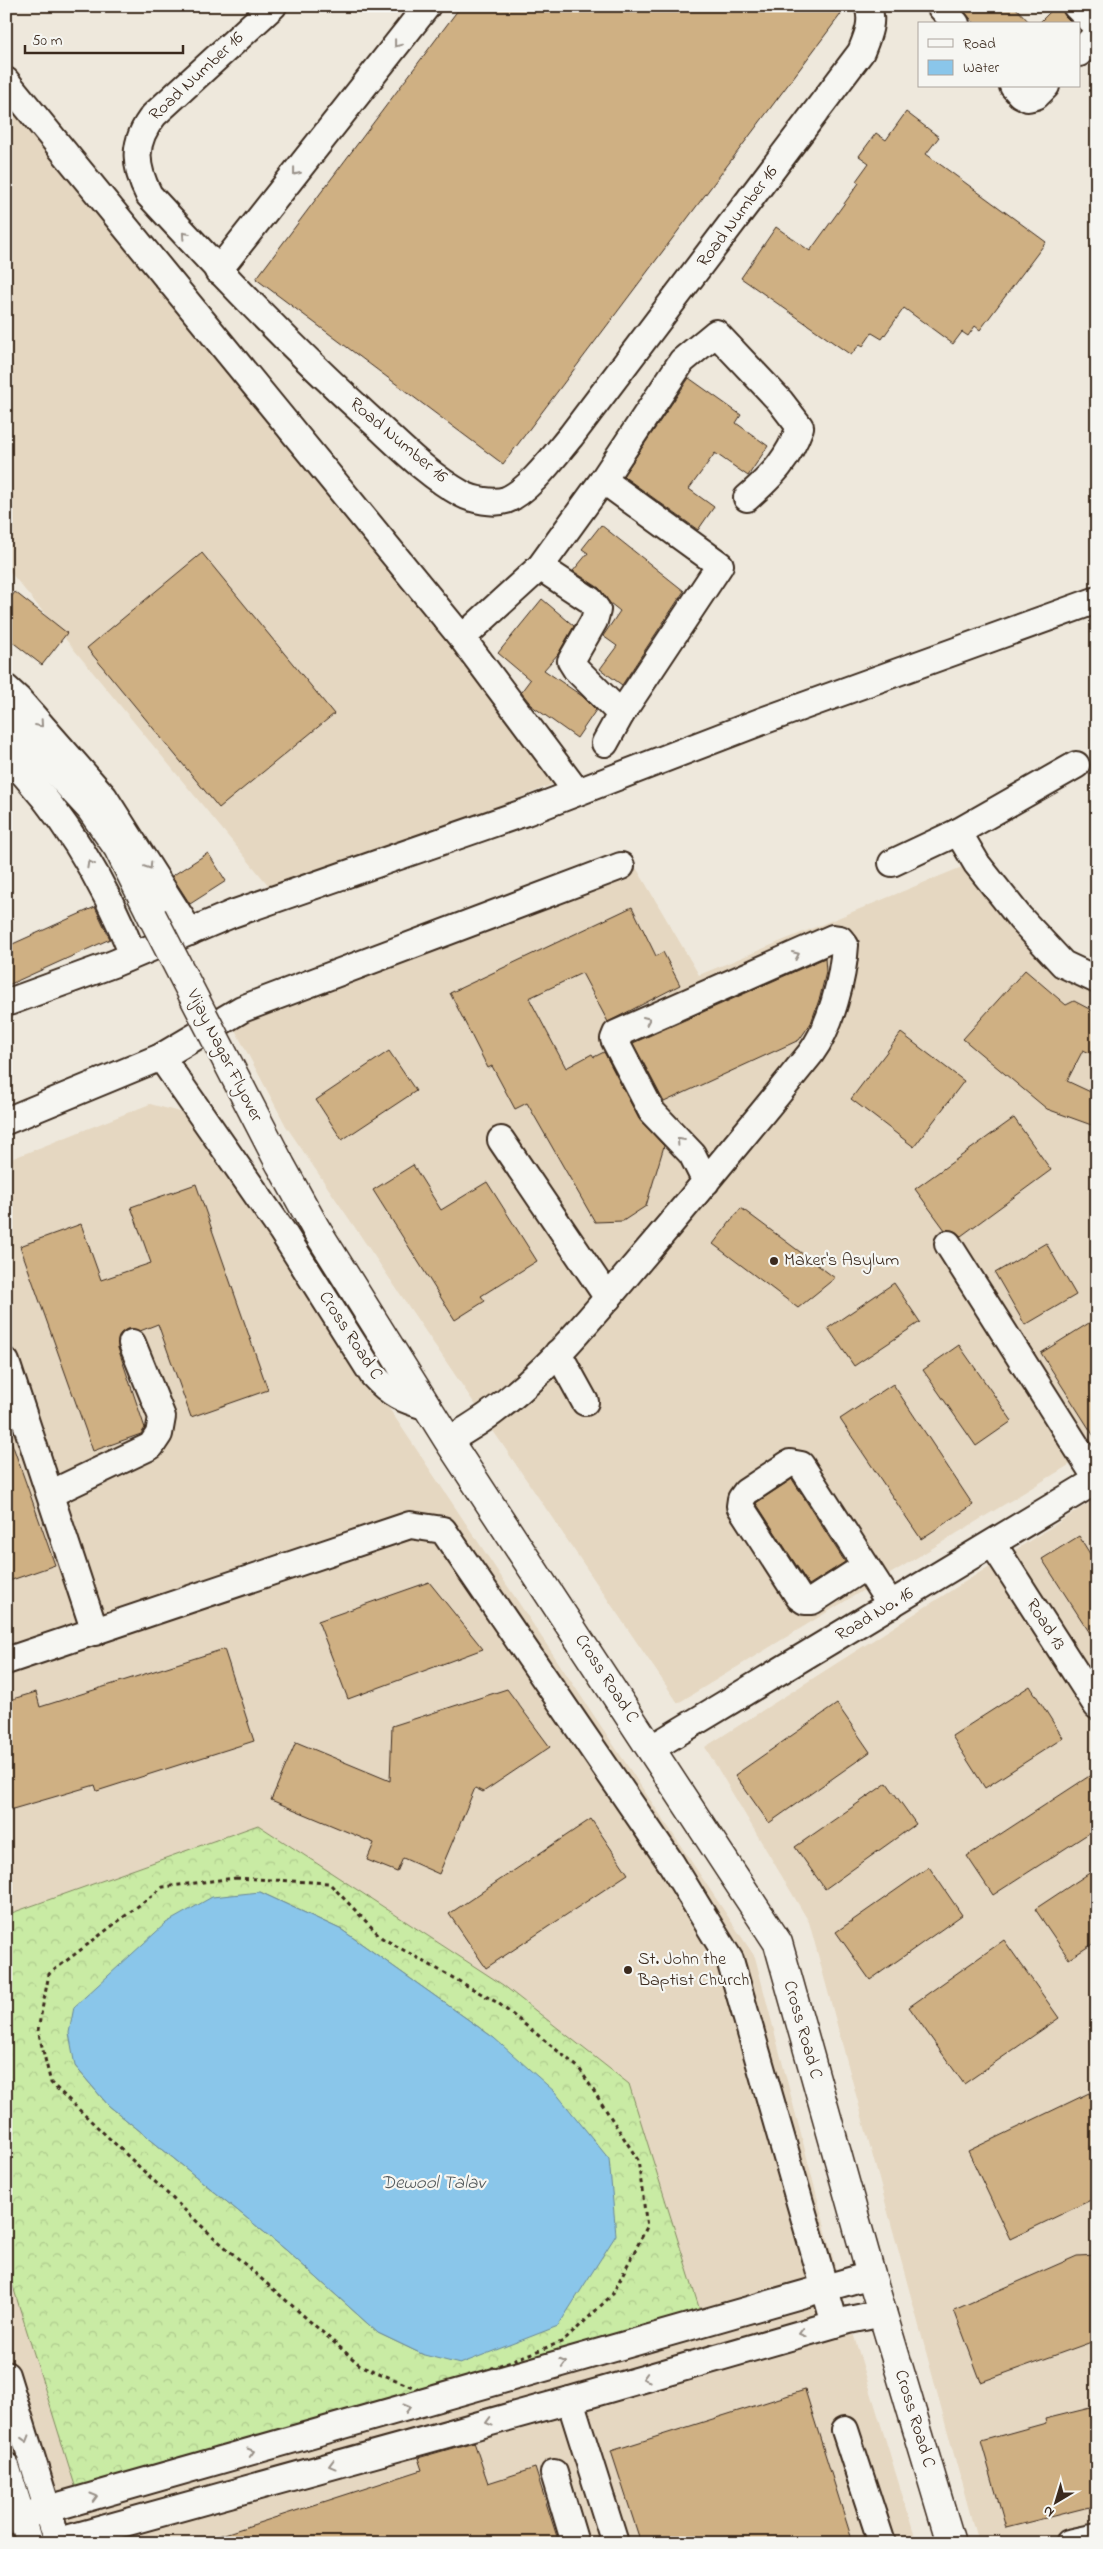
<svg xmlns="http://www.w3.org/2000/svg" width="1103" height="2549" font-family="'Indie Flower',sans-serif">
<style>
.built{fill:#e5d7c1}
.forest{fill:url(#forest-crowns);stroke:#828a61;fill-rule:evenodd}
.water{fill:#8ac6ea;stroke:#6a8898}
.building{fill:#cfb083;stroke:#3b2a1e}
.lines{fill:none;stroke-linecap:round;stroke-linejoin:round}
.minor-casing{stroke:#3b2a1e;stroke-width:30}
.major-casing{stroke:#3b2a1e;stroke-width:31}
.path{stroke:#3b2a1e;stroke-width:3;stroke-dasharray:4 4;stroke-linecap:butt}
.minor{stroke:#f6f6f2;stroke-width:26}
.major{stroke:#f6f6f2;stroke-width:28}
.major-bridge-casing{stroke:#3b2a1e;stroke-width:31;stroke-linecap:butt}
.major-bridge{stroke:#f6f6f2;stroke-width:28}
.oneway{stroke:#989088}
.poi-dot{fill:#3b2a1e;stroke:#f6f6f2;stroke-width:2}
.labels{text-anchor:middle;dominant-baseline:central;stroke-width:4.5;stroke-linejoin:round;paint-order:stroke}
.street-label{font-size:18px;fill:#3b2a1e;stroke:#f6f6f2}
.poi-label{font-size:18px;fill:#3b2a1e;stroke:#f6f6f2;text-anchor:start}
.water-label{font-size:19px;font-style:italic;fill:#53595b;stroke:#f6f6f2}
</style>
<defs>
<pattern id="forest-crowns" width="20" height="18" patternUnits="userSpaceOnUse" patternTransform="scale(1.25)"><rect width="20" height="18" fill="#c9eba4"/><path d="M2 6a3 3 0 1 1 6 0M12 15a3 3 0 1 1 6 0" fill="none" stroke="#aeca8d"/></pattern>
</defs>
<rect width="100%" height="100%" fill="#eee8dc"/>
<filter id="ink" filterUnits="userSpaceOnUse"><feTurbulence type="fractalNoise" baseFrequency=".02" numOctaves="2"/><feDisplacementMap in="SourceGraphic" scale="10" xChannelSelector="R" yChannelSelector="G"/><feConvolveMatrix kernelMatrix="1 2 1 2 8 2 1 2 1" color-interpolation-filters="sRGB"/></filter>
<g filter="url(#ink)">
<g class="built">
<path d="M6,97L565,779L278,897L6,567Z"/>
<path d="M962,867L1079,982L1097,989V1448L678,1703L286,1126L233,1026L637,869L699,975Z"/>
<path d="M150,1104L194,1116L755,1957L849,2320L917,2543H6V1161Z"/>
<path d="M1097,1498V2543H978L809,1922L705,1747Z"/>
</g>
<path class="forest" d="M258,1825L503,1985L629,2084L707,2333L81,2505L6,2264V1915ZM260,1892L342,1930L494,2038L424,2355L378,2333L286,2250L108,2105L75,2066Z"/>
<path class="water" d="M260,1892L342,1930L494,2038L555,2092L609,2159L616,2235L558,2326L460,2364L424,2355L378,2333L286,2250L108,2105L75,2066L69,2033L74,2007L166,1923L212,1897Z"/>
<g class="building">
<path d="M461,6H847L503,464L256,279Z"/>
<path d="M960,6H1014L1031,24H975Z"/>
<path d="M1056,6H1061L1065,16L1073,24H1038Z"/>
<path d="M906,112L939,137L926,154L1046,242L980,330L975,326L968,336L962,332L953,344L904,308L882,339L872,333L863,346L860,344L851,355L741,278L776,227L810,251L859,183L856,181L869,163L859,156L876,133L886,140Z"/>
<path d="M689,378L741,415L736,423L768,446L748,476L715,453L689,489L714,507L698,530L623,476Z"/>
<path d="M601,525L684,591L622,685L600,669L617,646L603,636L620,611L610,603L599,588L573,571L588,553L582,549Z"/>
<path d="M202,553L334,714L219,808L87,648Z"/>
<path d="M15,592L67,633L42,665L6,637V604Z"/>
<path d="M542,599L574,626L558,654L544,670L582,696L596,710L577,738L532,706L521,692L530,680L498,653Z"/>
<path d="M208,853L226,881L190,904L172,876Z"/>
<path d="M95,907L110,939L6,986V947Z"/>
<path d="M632,907L656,956L663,952L680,985L608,1022L582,973L529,998L566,1068L592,1054L594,1057L604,1052L639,1119L664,1146L646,1206L623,1221L595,1222L527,1103L515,1109L492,1066L488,1068L450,993Z"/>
<path d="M825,958L826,972L820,997L811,1023L799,1040L664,1102L633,1043Z"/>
<path d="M1025,970L1066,1005L1074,1001L1097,1013V1056L1083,1050L1067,1081L1097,1095V1127L1047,1109L963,1039Z"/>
<path d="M901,1033L964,1081L914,1147L851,1099Z"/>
<path d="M389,1051L416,1091L342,1140L316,1100Z"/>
<path d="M1014,1118L1051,1170L961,1236L954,1231L945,1230L915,1189Z"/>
<path d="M413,1165L441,1210L487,1182L537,1261L481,1296L485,1301L455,1320L373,1190Z"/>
<path d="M196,1184L268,1390L191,1417L158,1324L140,1331L127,1329L120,1334L118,1348L145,1428L141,1434L93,1451L20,1246L81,1224L101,1280L151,1263L131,1207Z"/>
<path d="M741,1208L835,1278L798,1308L713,1244Z"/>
<path d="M1046,1243L1076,1295L1025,1325L995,1273Z"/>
<path d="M894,1283L920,1322L854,1366L828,1328Z"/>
<path d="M1097,1318V1441L1041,1353Z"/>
<path d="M959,1345L1012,1421L976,1446L923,1370Z"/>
<path d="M893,1384L973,1505L921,1539L840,1419Z"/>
<path d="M9,1435L55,1565L6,1582V1436Z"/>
<path d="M792,1479L845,1562L809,1585L756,1503Z"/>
<path d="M1079,1536L1097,1565V1644L1042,1559Z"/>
<path d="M429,1582L483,1649L348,1699L318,1621Z"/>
<path d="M224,1649L254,1741L97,1791L95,1785L6,1811V1701L36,1692L40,1707Z"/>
<path d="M1030,1686L1063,1738L985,1788L952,1736Z"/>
<path d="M507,1689L550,1747L483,1792L475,1788L439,1874L403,1858L397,1872L367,1860L374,1843L271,1800L296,1742L390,1781L392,1726Z"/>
<path d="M837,1704L870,1752L769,1823L735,1775Z"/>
<path d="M1097,1771V1828L993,1895L967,1856Z"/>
<path d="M887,1783L916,1824L825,1889L795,1847Z"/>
<path d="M591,1819L628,1874L486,1968L449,1914Z"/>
<path d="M929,1867L962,1915L870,1980L836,1932Z"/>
<path d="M1097,1868V1941L1069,1959L1035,1909Z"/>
<path d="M1004,1940L1059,2018L964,2084L909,2007Z"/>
<path d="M1089,2093L1097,2108V2197L1010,2239L968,2151Z"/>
<path d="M1097,2255V2340L981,2382L954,2310L1077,2256Z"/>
<path d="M805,2390L853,2543H641L611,2451Z"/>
<path d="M1090,2408L1097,2437V2505L1006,2528L981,2441L1046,2423L1045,2419Z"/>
<path d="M474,2442L488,2483L535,2468L559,2543H209V2539L422,2470L418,2458Z"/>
</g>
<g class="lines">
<defs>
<g id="minor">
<path d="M273,6L154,115C132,142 134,166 149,195C220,272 291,347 368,417C398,444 426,474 462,494C473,500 494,504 506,500C529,491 555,455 571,436L861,52C867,37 874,22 868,6"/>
<path d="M940,6L956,24"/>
<path d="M1076,6L1093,23L1097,34L1079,53"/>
<path d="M6,81L462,638L540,567L603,480L682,361L716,333L780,401L800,427C788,460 773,475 747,498"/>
<path d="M1013,86L1020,94L1028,98L1036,96L1046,86"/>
<path d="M218,271L427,6"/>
<path d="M603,480L720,565L621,714L605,743"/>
<path d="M540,567L590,600L597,610L594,621L571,661L576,669L621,714"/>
<path d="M462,638L577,792"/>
<path d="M6,688L18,699L104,797L190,932"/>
<path d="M6,755C63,812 104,881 133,955"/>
<path d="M958,832L977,864L1020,918L1063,964L1097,980"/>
<path d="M892,863L958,832L1076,765"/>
<path d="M6,1003L113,964L232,914L526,812L765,720L1097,600"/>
<path d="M161,1057L282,1231L373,1375C391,1395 402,1399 428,1407"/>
<path d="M6,1121L161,1057L242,1009L621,866"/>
<path d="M501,1140L608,1298"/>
<path d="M948,1244L1097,1479"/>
<path d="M558,1353L585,1402"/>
<path d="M6,1362L95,1632"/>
<path d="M448,1440C528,1399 587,1322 644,1255C701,1188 756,1121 811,1053C831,1026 843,979 845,945L840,939L833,938L616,1034L614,1039L652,1112L692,1154L706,1182"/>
<path d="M50,1494L151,1446L159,1434L162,1417L132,1343"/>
<path d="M993,1544L1097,1706"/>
<path d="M866,1566L812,1601H805L799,1597L740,1506L741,1499L746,1492L790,1463L801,1465L891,1605"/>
<path d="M6,1661L410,1525L443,1530L671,1863L730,1960L835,2324"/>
<path d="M652,1748L1097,1480"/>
<path d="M6,2375L53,2527"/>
<path d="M570,2400L615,2543"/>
<path d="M845,2430L882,2543"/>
<path d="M6,2466L30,2543"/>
<path d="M554,2473L575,2543"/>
<path d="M6,2521L871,2275"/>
<path d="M52,2543L570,2400L849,2320L883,2313"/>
<path d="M1069,2543L1097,2537"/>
</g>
<g id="major">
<path d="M6,717L90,808L118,848L152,916"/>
<path d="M279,1162L316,1229L448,1440L778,1943L871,2275L951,2543"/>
</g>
</defs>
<use href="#minor" class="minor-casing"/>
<use href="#major" class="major-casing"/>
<path class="path" d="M236,1878L329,1883L382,1938L498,2003L579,2068L638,2160L647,2227L612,2295L564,2341L476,2374L422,2391L360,2365L209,2233L51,2083L38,2030L49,1974L163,1887Z"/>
<use href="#minor" class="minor"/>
<use href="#major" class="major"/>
<defs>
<path id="major-bridge" d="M152,916L279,1162"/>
</defs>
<use href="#major-bridge" class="major-bridge-casing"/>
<use href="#major-bridge" class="major-bridge"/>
</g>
<defs><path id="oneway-chevron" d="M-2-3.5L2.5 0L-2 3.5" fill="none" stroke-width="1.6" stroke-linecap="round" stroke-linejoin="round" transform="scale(1.25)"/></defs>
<g class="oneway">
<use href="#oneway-chevron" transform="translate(397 44) rotate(128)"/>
<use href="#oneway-chevron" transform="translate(296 172) rotate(128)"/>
<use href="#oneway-chevron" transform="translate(185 235) rotate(-132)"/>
<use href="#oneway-chevron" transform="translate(40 724) rotate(49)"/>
<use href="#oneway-chevron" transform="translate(90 864) rotate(-119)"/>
<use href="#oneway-chevron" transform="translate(149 866) rotate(57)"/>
<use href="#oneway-chevron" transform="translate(796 955) rotate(-24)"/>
<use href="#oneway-chevron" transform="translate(647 1020) rotate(-24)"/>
<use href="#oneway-chevron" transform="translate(680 1141) rotate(-132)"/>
<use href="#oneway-chevron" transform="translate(802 2333) rotate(164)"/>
<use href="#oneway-chevron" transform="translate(563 2363) rotate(-16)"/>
<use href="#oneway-chevron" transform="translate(646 2378) rotate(164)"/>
<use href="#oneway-chevron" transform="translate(407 2408) rotate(-16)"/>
<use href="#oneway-chevron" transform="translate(489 2422) rotate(165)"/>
<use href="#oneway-chevron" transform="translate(26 2439) rotate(73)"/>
<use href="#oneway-chevron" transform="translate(251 2452) rotate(-16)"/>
<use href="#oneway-chevron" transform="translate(332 2465) rotate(165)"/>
<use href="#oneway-chevron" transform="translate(94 2497) rotate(-16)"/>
</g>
</g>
<g class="poi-dot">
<circle cx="774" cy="1261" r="5"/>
<circle cx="628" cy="1970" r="5"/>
</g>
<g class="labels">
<g class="street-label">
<text transform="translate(197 77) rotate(-43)">Road Number 16</text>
<text transform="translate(738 217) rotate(-53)">Road Number 16</text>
<text transform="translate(398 441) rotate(40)">Road Number 16</text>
<text transform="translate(224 1056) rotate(63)">Vijay Nagar Flyover</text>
<text transform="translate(350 1336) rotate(57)">Cross Road C</text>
<text transform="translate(875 1615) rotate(-31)">Road No. 16</text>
<text transform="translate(1045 1625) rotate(57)">Road 13</text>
<text transform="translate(606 1679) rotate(57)">Cross Road C</text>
<text transform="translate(802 2030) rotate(74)">Cross Road C</text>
<text transform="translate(914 2419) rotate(73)">Cross Road C</text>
</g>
<g class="poi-label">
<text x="784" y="1261">Maker's Asylum</text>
<text x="638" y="1960">St. John the<tspan x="638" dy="21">Baptist Church</tspan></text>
</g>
<g class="water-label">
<text x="433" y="2183">Dewool Talav</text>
</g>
</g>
<rect width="1103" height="2549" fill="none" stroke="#f6f6f2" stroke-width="25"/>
<rect x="12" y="12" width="1078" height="2524" fill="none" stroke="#3b2a1e" stroke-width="2" filter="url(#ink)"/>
<rect x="918" y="22" width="162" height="65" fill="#f6f6f2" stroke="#aba49d"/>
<rect x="928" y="39" width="25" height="8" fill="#f6f6f2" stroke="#aba49d"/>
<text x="963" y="48" font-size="15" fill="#3b2a1e">Road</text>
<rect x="928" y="60" width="25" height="15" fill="#8ac6ea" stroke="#aba49d"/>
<text x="963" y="72" font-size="15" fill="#3b2a1e">Water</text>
<g transform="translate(1056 2502) rotate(218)" stroke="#f6f6f2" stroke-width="4" paint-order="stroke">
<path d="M0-4L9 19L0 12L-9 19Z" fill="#3b2a1e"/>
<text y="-8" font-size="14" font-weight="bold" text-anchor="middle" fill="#3b2a1e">N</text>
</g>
<path d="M25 45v8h158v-8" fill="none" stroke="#3b2a1e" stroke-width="2.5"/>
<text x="32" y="45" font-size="15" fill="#3b2a1e" stroke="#f6f6f2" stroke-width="4" paint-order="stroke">50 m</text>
</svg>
